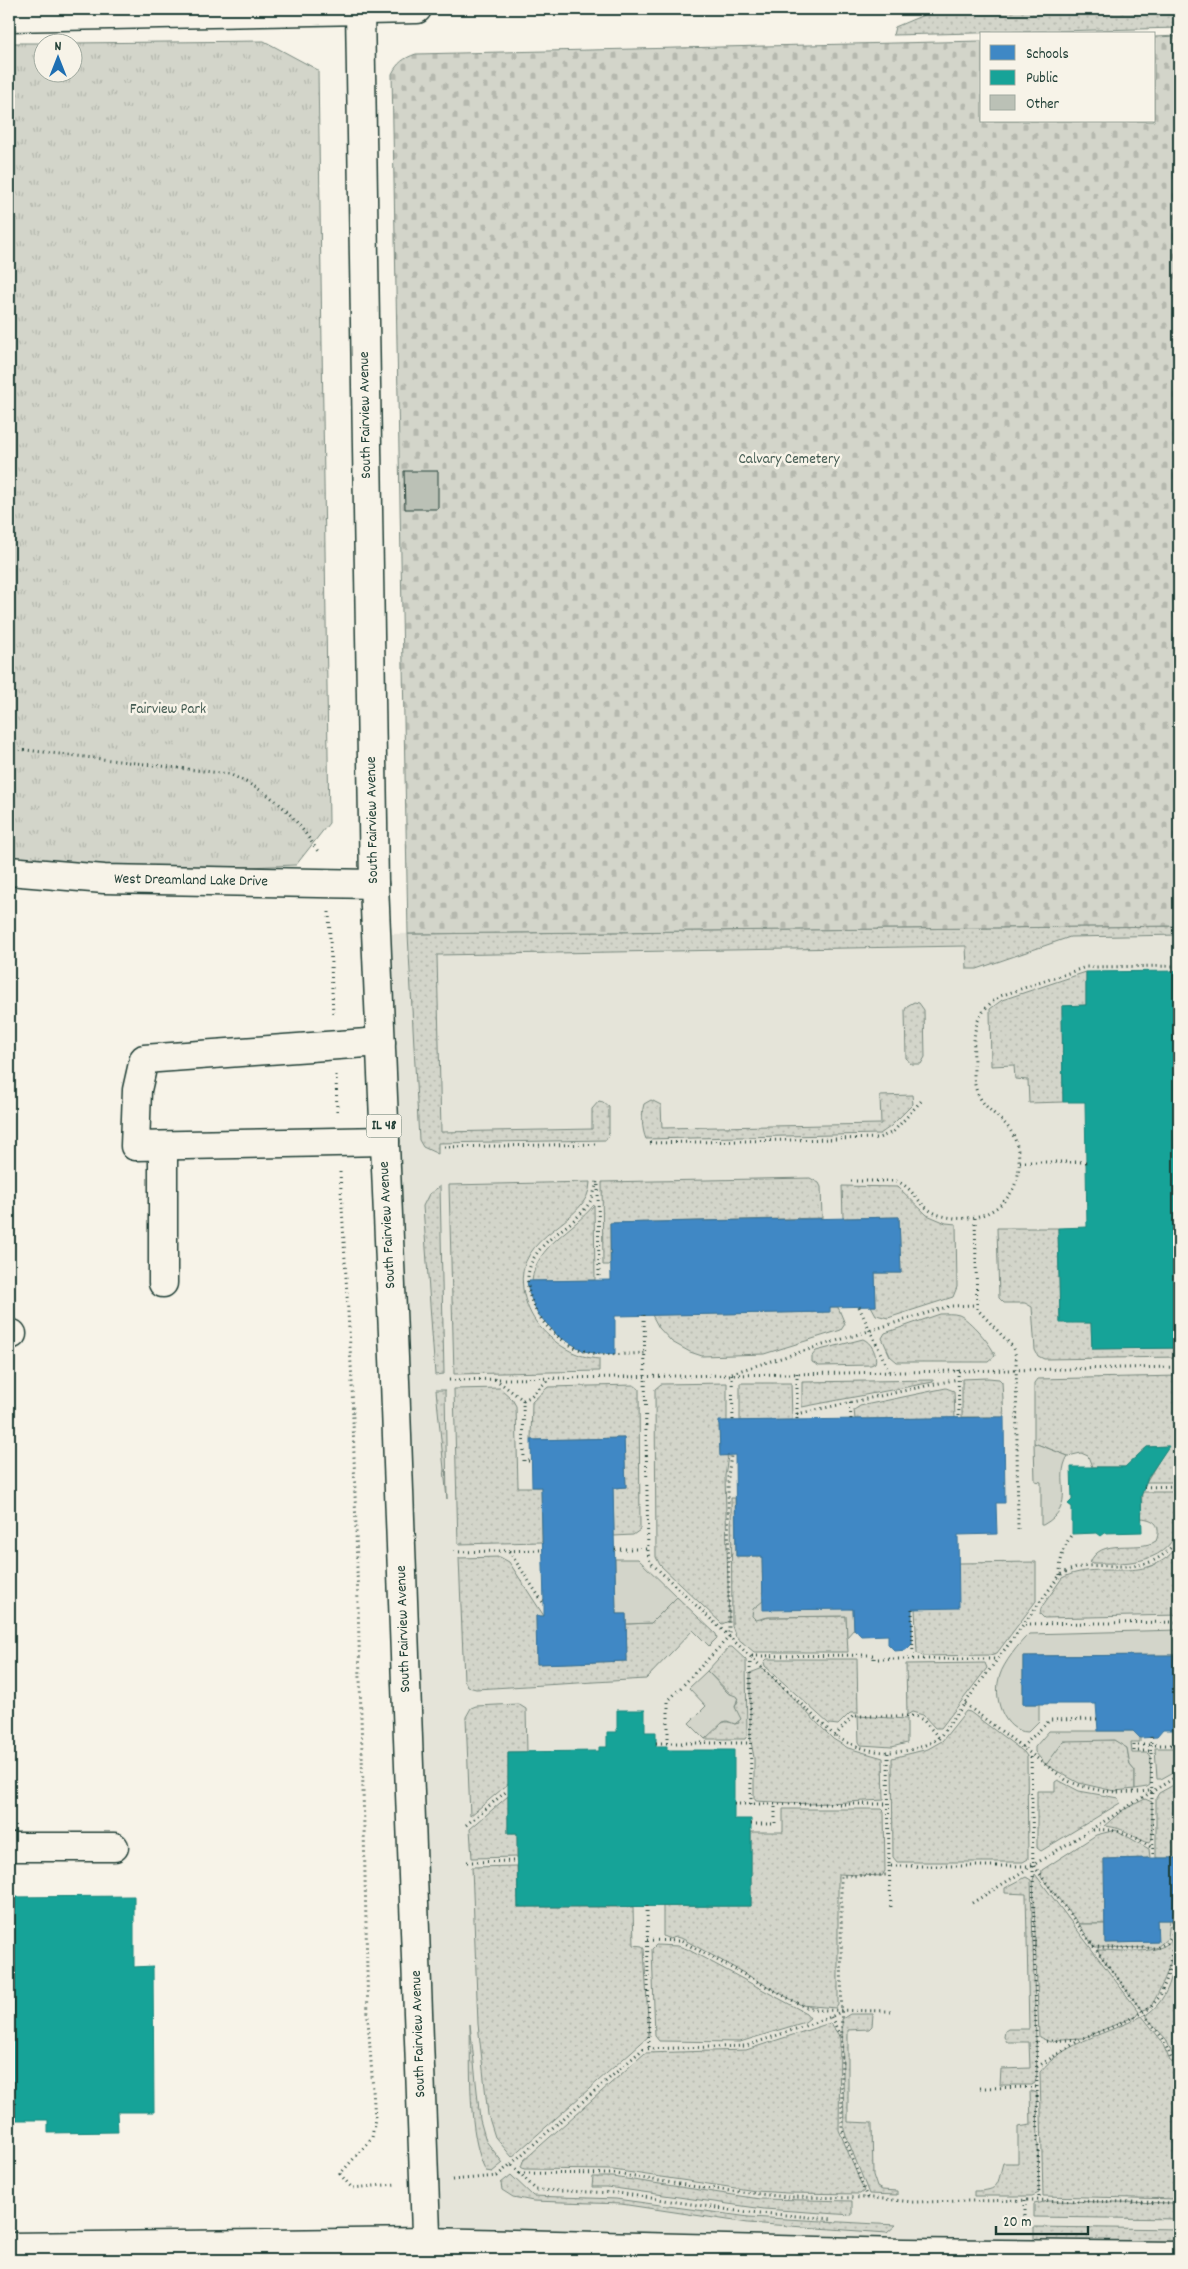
<svg xmlns="http://www.w3.org/2000/svg" width="1188" height="2269" font-family="Dekko,sans-serif">
<style>
.built{fill:#e5e4d9}
.grass{fill:url(#grass-dots);stroke:#79897f}
.cemetery{fill:url(#cemetery-stones);stroke:#79897f}
.park{fill:url(#park-tufts);stroke:#79897f}
.garden{fill:#d3d5ca;stroke:#79897f}
.schools{fill:#3f88c5;stroke:#35729a}
.public{fill:#17a398;stroke:#19847a}
.building{fill:#bbc1b6;stroke:#1f3d34}
.lines{fill:none;stroke-linecap:round;stroke-linejoin:round}
.minor-casing{stroke:#1f3d34;stroke-width:31}
.major-casing{stroke:#1f3d34;stroke-width:31}
.path{stroke:#1f3d34;stroke-width:3;stroke-dasharray:1 4;stroke-linecap:butt}
.minor{stroke:#f7f3e8;stroke-width:28}
.major{stroke:#f7f3e8;stroke-width:28}
.labels{text-anchor:middle;dominant-baseline:central;stroke-width:5;stroke-linejoin:round;paint-order:stroke}
.shield{fill:#f7f3e8;stroke:#60746a;stroke-width:1}
.shield-label{font-size:14px;font-weight:bold;fill:#1f3d34}
.street-label{font-size:15px;fill:#1f3d34;stroke:#f7f3e8}
.park-label{font-size:15px;fill:#435b52;stroke:#f7f3e8}
</style>
<defs>
<pattern id="grass-dots" width="8" height="8" patternUnits="userSpaceOnUse" patternTransform="scale(1.25)"><rect width="8" height="8" fill="#d3d5ca"/><path d="M2 2h.1M6 6h.1" fill="none" stroke="#b5b8ae" stroke-width="1.8" stroke-linecap="round"/></pattern>
<pattern id="cemetery-stones" width="16" height="16" patternUnits="userSpaceOnUse" patternTransform="scale(1.25)"><rect width="16" height="16" fill="#d3d5ca"/><path d="M2 7V4a2 2 0 0 1 4 0v3zM10 15v-3a2 2 0 0 1 4 0v3z" fill="#b5b8ae"/></pattern>
<pattern id="park-tufts" width="24" height="20" patternUnits="userSpaceOnUse" patternTransform="scale(1.25)"><rect width="24" height="20" fill="#d3d5ca"/><path d="M3 7l-1-3M5 7V3M7 7l1-3M15 17l-1-3M17 17v-4M19 17l1-3" fill="none" stroke="#b5b8ae"/></pattern>
</defs>
<rect width="100%" height="100%" fill="#f7f3e8"/>
<filter id="ink" filterUnits="userSpaceOnUse"><feTurbulence type="fractalNoise" baseFrequency=".02" numOctaves="2"/><feDisplacementMap in="SourceGraphic" scale="10" xChannelSelector="R" yChannelSelector="G"/><feConvolveMatrix kernelMatrix="1 2 1 2 8 2 1 2 1" color-interpolation-filters="sRGB"/></filter>
<g filter="url(#ink)">
<path class="built" d="M1179,926V2260H427L383,934Z"/>
<g class="grass">
<path d="M938,9H1179V28L893,35L895,27Z"/>
<path d="M1179,926V935L1070,937L977,969H967L966,946L437,955L441,1132L592,1129V1109L599,1101L603,1102L609,1107V1133L606,1140L438,1143V1154L423,1147L419,1140L408,934Z"/>
<path d="M1086,972V1005L1062,1006L1063,1102L1029,1103L1028,1080L1015,1079L1014,1065L991,1066L990,1009L1002,1000Z"/>
<path d="M914,1002L919,1003L924,1010L925,1057L921,1064H911L906,1058L905,1010L907,1006Z"/>
<path d="M912,1095L913,1104L890,1127L880,1134L646,1139C642,1130 641,1114 644,1104L651,1100L661,1105L662,1128L881,1124L880,1096Z"/>
<path d="M810,1178L819,1183L821,1187L822,1218L610,1223V1265H603L602,1182Z"/>
<path d="M590,1182C590,1224 514,1232 523,1289C525,1302 531,1317 540,1327C556,1345 575,1357 599,1359V1371L454,1374L449,1185Z"/>
<path d="M440,1186L444,1374L435,1375L423,1206L429,1194Z"/>
<path d="M842,1186L898,1187L927,1215L946,1223L956,1224L957,1287L953,1297L888,1318L876,1315L871,1306H876L875,1273H901L899,1217L843,1218Z"/>
<path d="M594,1205L595,1280L532,1281C536,1245 573,1231 594,1205Z"/>
<path d="M997,1228H1058L1060,1322L1091,1323L1092,1349L1179,1348V1357L1044,1359L1038,1356L1035,1350L1032,1307L1025,1303H1004L999,1298Z"/>
<path d="M830,1307H838L845,1324L841,1330L764,1354L702,1356L690,1352L672,1342L659,1328L652,1315L829,1312Z"/>
<path d="M940,1314C946,1314 953,1313 959,1315C968,1318 994,1347 995,1356L988,1362H897L890,1356L882,1338L885,1333Z"/>
<path d="M863,1339C871,1342 878,1355 875,1363L871,1365L819,1366L812,1362V1356L816,1351Z"/>
<path d="M1179,1376V1482H1146L1168,1446L1147,1447L1125,1467H1092L1088,1456L1081,1453L1068,1456L1034,1443V1383L1037,1379Z"/>
<path d="M988,1378L999,1379L1002,1382L1004,1417H962V1379Z"/>
<path d="M933,1380V1382L802,1407V1382Z"/>
<path d="M727,1383V1421L719,1422L720,1455L728,1456L725,1476L729,1621L722,1624L660,1565L656,1557L655,1389L661,1384Z"/>
<path d="M740,1383H791L792,1420L740,1421Z"/>
<path d="M634,1385L639,1389L640,1530L633,1535L614,1536L613,1488L626,1487L624,1438L531,1440L532,1402L548,1387Z"/>
<path d="M500,1388L512,1399L516,1406L518,1487H541L542,1542L458,1544L454,1389Z"/>
<path d="M946,1388L954,1391L955,1418L855,1419L854,1410L860,1406Z"/>
<path d="M436,1390H445L447,1499Z"/>
<path d="M1142,1492H1179C1179,1503 1183,1520 1178,1530C1163,1567 1122,1563 1090,1563C1100,1536 1137,1553 1156,1541C1162,1526 1155,1519 1141,1518Z"/>
<path d="M731,1498H735L736,1556H762L763,1601L761,1620L768,1617L846,1616L848,1652H754L736,1637L732,1626Z"/>
<path d="M1179,1544V1615L1044,1618L1040,1614L1041,1608L1062,1578C1101,1558 1149,1588 1179,1544Z"/>
<path d="M500,1557L509,1562L544,1616H536L537,1664L627,1661L626,1624L651,1623L677,1597L716,1634L717,1638L709,1646L693,1630L646,1679L476,1689L468,1687L464,1680L459,1558Z"/>
<path d="M1036,1562V1601L997,1653L990,1655L923,1656L917,1653L915,1608L958,1563Z"/>
<path d="M729,1647H732L746,1660L747,1736L745,1739H705C715,1729 720,1717 735,1724L739,1723L735,1707L738,1701L707,1671Z"/>
<path d="M767,1659H857L858,1713H850L838,1725L829,1724L765,1666L764,1662Z"/>
<path d="M985,1663L987,1668L941,1728H935L923,1715L912,1712L907,1715L906,1664Z"/>
<path d="M763,1668L833,1739L848,1748L883,1758L884,1800L810,1804L756,1801L754,1798V1758L750,1736V1673Z"/>
<path d="M518,1704L526,1709L527,1752H508V1784L470,1816L466,1717L471,1708L476,1706Z"/>
<path d="M966,1711L970,1712L1024,1752L1027,1756L1028,1859L1023,1862H897L893,1857L892,1758L928,1749L942,1741Z"/>
<path d="M858,1716L907,1719V1743L892,1747L861,1745L859,1742Z"/>
<path d="M1075,1739L1114,1740L1122,1744L1127,1748L1130,1765L1135,1771V1789L1114,1791L1079,1783L1046,1765C1054,1752 1059,1740 1075,1739Z"/>
<path d="M1058,1780L1079,1791L1118,1798L1120,1803L1041,1851L1037,1848V1791H1055V1782Z"/>
<path d="M1179,1782V1858H1156V1798L1159,1793Z"/>
<path d="M508,1796V1833H517V1857L472,1858L470,1829Z"/>
<path d="M1145,1799L1152,1802V1839L1149,1843C1131,1837 1128,1828 1104,1826L1123,1810Z"/>
<path d="M783,1809H882L884,1811L885,1871L882,1876L838,1874V2005L836,2008L801,2005L683,1939L676,1937L669,1939L663,1936V1906H751V1832H783Z"/>
<path d="M1116,1830L1149,1849L1150,1858L1104,1859L1105,1924H1079L1041,1877L1042,1870L1096,1835Z"/>
<path d="M517,1866L518,1907H633L634,1945L642,1946L644,1949L649,2036L512,2157L495,2137L488,2115L478,2024L472,1867Z"/>
<path d="M1035,1874L1136,2008L1139,2012L1136,2016L1083,2038L1062,2039L1050,2042L1039,2037L1033,1880Z"/>
<path d="M1026,1877L1031,1880L1037,2074L1035,2083L1032,2085H1000L1001,2069L1030,2068L1029,2042H1007L1004,2037L1005,2031L1008,2029H1029L1026,1894L1005,1893V1888Z"/>
<path d="M1175,1920H1179V2062L1173,2056L1166,2039L1147,2018V2014C1176,1995 1177,1951 1175,1920Z"/>
<path d="M1171,1940C1171,1943 1172,1945 1173,1948C1174,1961 1157,1997 1150,2008L1143,2010L1139,2007L1100,1955L1098,1950C1117,1950 1161,1956 1171,1940Z"/>
<path d="M656,1945L678,1946L687,1949L806,2013L810,2018L805,2022L740,2042L659,2041L655,2036L652,1949Z"/>
<path d="M850,2014H873L872,2026L869,2029L848,2030V2122L872,2123L873,2175L877,2187L882,2190L897,2191V2195L869,2194L844,2130L842,2019Z"/>
<path d="M1142,2016L1161,2040L1170,2061L1179,2067V2199L1043,2196L1040,2072C1065,2041 1108,2034 1142,2016Z"/>
<path d="M830,2023L838,2034L840,2039L839,2130L864,2191L860,2194L787,2193L756,2191L613,2170L524,2169L521,2167L523,2161L645,2053L746,2050Z"/>
<path d="M470,2024L480,2120L486,2141L503,2163L492,2172L486,2171C467,2135 471,2065 470,2024Z"/>
<path d="M1030,2091L1037,2093L1039,2193L1032,2196H974V2191C1001,2191 997,2184 1003,2163H1018V2127L1031,2125Z"/>
<path d="M511,2175L533,2196L616,2199L749,2217L896,2225L887,2233L748,2223L621,2204L533,2201L513,2197L502,2190L501,2183Z"/>
<path d="M593,2177H613L760,2199L852,2201V2215L764,2209L607,2187H592Z"/>
<path d="M1048,2201L1179,2203V2219L1034,2217V2204Z"/>
<path d="M1034,2227L1179,2229V2242L1034,2240Z"/>
</g>
<path class="cemetery" d="M1179,36V926L408,934L392,74C397,63 404,58 416,54L982,41V121H1154V37Z"/>
<path class="park" d="M264,41L318,70L329,823L296,865L9,877V43H42V72H72L73,43Z"/>
<g class="garden">
<path d="M1034,1443L1068,1456C1053,1480 1079,1505 1043,1525H1041V1482L1035,1481Z"/>
<path d="M615,1559H638L677,1597L651,1623L626,1624V1614H616Z"/>
<path d="M763,1601L853,1609L854,1629L847,1637L846,1616L768,1617L756,1620L752,1616L753,1609Z"/>
<path d="M1179,1630V1655L1023,1656V1704H1039V1721L1028,1732C1003,1732 992,1696 1000,1675C1003,1664 1020,1642 1029,1634Z"/>
<path d="M707,1671L728,1693L738,1697L735,1707L741,1719L735,1724L727,1721L723,1722L705,1739L689,1723L706,1706L689,1688Z"/>
<path d="M1049,1731H1133L1140,1738V1742H1131L1132,1753H1147L1151,1756L1150,1785L1147,1787L1135,1789V1771L1130,1765L1127,1748L1114,1740L1064,1741L1046,1765L1035,1752V1747Z"/>
<path d="M1155,1748H1179V1769L1161,1779H1157Z"/>
<path d="M1157,1920H1170L1168,1938L1156,1948L1096,1947L1093,1946L1079,1924H1105V1943L1157,1942Z"/>
</g>
<g class="schools">
<path d="M899,1217L901,1273H875L876,1306L830,1307V1312L615,1316V1354H599L584,1351L558,1336L537,1313L529,1293L527,1281L611,1280L610,1223Z"/>
<path d="M1004,1417L1005,1503H996L997,1534L958,1535L959,1608L912,1609V1644L906,1650L895,1651L888,1644V1635L861,1636L854,1629L853,1609L763,1610L762,1556H736L735,1455L720,1456L719,1421Z"/>
<path d="M624,1438L626,1487L613,1488L616,1614H626L627,1661L537,1664L536,1616H544V1604L541,1487H532L531,1440Z"/>
<path d="M1179,1655V1730H1163L1157,1737L1140,1738L1133,1731H1098L1096,1704H1023V1656Z"/>
<path d="M1156,1858H1179V1920H1157L1158,1942L1105,1943L1104,1859Z"/>
</g>
<g class="public">
<path d="M1179,971V1348L1092,1349L1091,1323H1060L1058,1228L1087,1227L1085,1102H1063L1062,1006L1086,1005V972Z"/>
<path d="M1169,1446L1148,1477L1141,1496L1142,1532L1105,1533L1101,1536L1097,1533L1072,1534V1507L1068,1504L1072,1500L1071,1467H1125L1147,1447Z"/>
<path d="M617,1710H645V1732H656V1746H667V1750H734V1819H751V1906L518,1907L517,1833H508V1752L599,1751V1747H607V1732H617Z"/>
<path d="M134,1896V1967L153,1966L154,2112H117L118,2132L48,2133V2120H9V1897Z"/>
</g>
<path class="building" d="M404,471H438V509H405Z"/>
<g class="lines">
<defs>
<g id="minor">
<path d="M9,17L417,9"/>
<path d="M9,871L104,879L374,884"/>
<path d="M381,1042L144,1059L137,1090L135,1146L385,1141"/>
<path d="M163,1146V1283"/>
<path d="M9,1334H12"/>
<path d="M9,1847H114"/>
<path d="M9,2247L426,2242L903,2253L1179,2256"/>
</g>
<path id="major" d="M360,9L374,884L395,1381L427,2260"/>
</defs>
<use href="#minor" class="minor-casing"/>
<use href="#major" class="major-casing"/>
<g class="path">
<path d="M9,748L229,774C277,796 290,810 319,853"/>
<path d="M329,912L333,1016"/>
<path d="M336,1075L337,1113"/>
<path d="M650,1143L879,1138L893,1132L923,1099"/>
<path d="M444,1147L597,1144"/>
<path d="M1020,1162H1086"/>
<path d="M340,1172L352,1382L364,1827L368,2020L375,2118L372,2138L340,2174L352,2188L396,2184"/>
<path d="M851,1181H896C915,1187 918,1210 943,1216C989,1228 1029,1194 1017,1146C1010,1118 990,1117 979,1096C973,1086 974,1073 974,1062C973,1033 973,1014 1000,996L1086,967L1179,966"/>
<path d="M597,1182C595,1188 594,1195 591,1200C578,1224 549,1233 535,1256C512,1293 548,1340 584,1351C603,1357 625,1354 645,1353"/>
<path d="M598,1185L599,1280"/>
<path d="M975,1218L977,1309L1012,1346L1016,1356L1018,1529"/>
<path d="M859,1307L889,1371"/>
<path d="M644,1315L648,1553L650,1562L835,1736C868,1756 906,1758 939,1738L1060,1575C1100,1550 1145,1589 1179,1537"/>
<path d="M958,1370L959,1417"/>
<path d="M732,1373L950,1306L976,1305"/>
<path d="M797,1373V1420"/>
<path d="M732,1374L733,1421"/>
<path d="M495,1379L523,1400L530,1397L550,1378"/>
<path d="M449,1380L1179,1367"/>
<path d="M523,1400L524,1461H532"/>
<path d="M850,1403L851,1419"/>
<path d="M797,1414L958,1379"/>
<path d="M1144,1487L1179,1486"/>
<path d="M615,1549H648"/>
<path d="M509,1551L544,1604"/>
<path d="M454,1552L542,1550"/>
<path d="M1060,1575C1060,1559 1063,1547 1072,1534"/>
<path d="M912,1609L913,1659"/>
<path d="M1025,1624L1179,1622"/>
<path d="M965,1704L1066,1780C1092,1792 1121,1794 1149,1791"/>
<path d="M835,1736L853,1716H915L923,1720L939,1738"/>
<path d="M1151,1737V1745H1134V1751H1151L1153,1858"/>
<path d="M656,1743H750"/>
<path d="M668,1743V1701L729,1637L728,1476L731,1456"/>
<path d="M1022,1747L1050,1720L1097,1719"/>
<path d="M1151,1751V1745H1179"/>
<path d="M888,1753L889,1866H1033L1031,1753"/>
<path d="M734,1804H888"/>
<path d="M751,1804L750,1656L874,1655V1659H998"/>
<path d="M751,1824H775V1804"/>
<path d="M466,1825L508,1790"/>
<path d="M1093,1830C1116,1828 1133,1834 1152,1848"/>
<path d="M467,1862L517,1861"/>
<path d="M889,1866L891,1909"/>
<path d="M1033,1866L1039,2201"/>
<path d="M1034,1866L1163,2039L1172,2060L1179,2065"/>
<path d="M972,1903L1179,1775"/>
<path d="M647,1906L649,2047"/>
<path d="M647,1940L681,1941L805,2007L821,2010L891,2011"/>
<path d="M1093,1946L1102,1948H1156L1167,1943L1173,1933"/>
<path d="M831,2017L841,2037"/>
<path d="M1036,2042L1080,2039"/>
<path d="M1037,2067L1083,2038L1120,2024L1150,2008L1160,1996L1167,1978L1173,1947V1920"/>
<path d="M980,2088L1037,2087"/>
<path d="M511,2164L643,2049L746,2046L831,2017L842,2011"/>
<path d="M519,2173L616,2174L704,2188L787,2197L874,2198L913,2202L1032,2200L1179,2203"/>
<path d="M452,2180L497,2176L511,2164L536,2190L618,2193L737,2211L833,2219"/>
<path d="M867,2198L842,2130L841,1876L889,1875"/>
<path d="M1025,2200V2223"/>
</g>
<use href="#minor" class="minor"/>
<use href="#major" class="major"/>
</g>
</g>
<g class="labels">
<rect class="shield" x="366.5" y="1114.5" width="35" height="23" rx="4"/>
<g class="shield-label">
<text x="384" y="1126">IL 48</text>
</g>
<g class="street-label">
<text transform="translate(366 415) rotate(-91)">South Fairview Avenue</text>
<text transform="translate(373 820) rotate(-91)">South Fairview Avenue</text>
<text transform="translate(191 881) rotate(1)">West Dreamland Lake Drive</text>
<text transform="translate(388 1225) rotate(-93)">South Fairview Avenue</text>
<text transform="translate(404 1629) rotate(-92)">South Fairview Avenue</text>
<text transform="translate(419 2034) rotate(-92)">South Fairview Avenue</text>
</g>
<g class="park-label">
<text x="789" y="460">Calvary Cemetery</text>
<text x="168" y="710">Fairview Park</text>
</g>
</g>
<rect width="1188" height="2269" fill="none" stroke="#f7f3e8" stroke-width="30"/>
<rect x="15" y="15" width="1158" height="2239" fill="none" stroke="#1f3d34" stroke-width="2" filter="url(#ink)"/>
<rect x="980" y="32" width="175" height="90" fill="#f7f3e8" stroke="#a1aaa0"/>
<rect x="990" y="45" width="25" height="15" fill="#3f88c5" stroke="#a1aaa0"/>
<text x="1026" y="58" font-size="15" fill="#1f3d34">Schools</text>
<rect x="990" y="70" width="25" height="15" fill="#17a398" stroke="#a1aaa0"/>
<text x="1026" y="82" font-size="15" fill="#1f3d34">Public</text>
<rect x="990" y="95" width="25" height="15" fill="#bbc1b6" stroke="#a1aaa0"/>
<text x="1026" y="108" font-size="15" fill="#1f3d34">Other</text>
<g transform="translate(58 58)"><circle r="24" fill="#f7f3e8" stroke="#a1aaa0"/>
<path d="M0-4L9 19L0 12L-9 19Z" fill="#1f6fb2"/>
<text y="-8" font-size="14" font-weight="bold" text-anchor="middle" fill="#1f3d34">N</text>
</g>
<path d="M996 2226v8h92v-8" fill="none" stroke="#1f3d34" stroke-width="2.5"/>
<text x="1003" y="2226" font-size="15" fill="#1f3d34" stroke="#f7f3e8" stroke-width="4" paint-order="stroke">20 m</text>
</svg>
